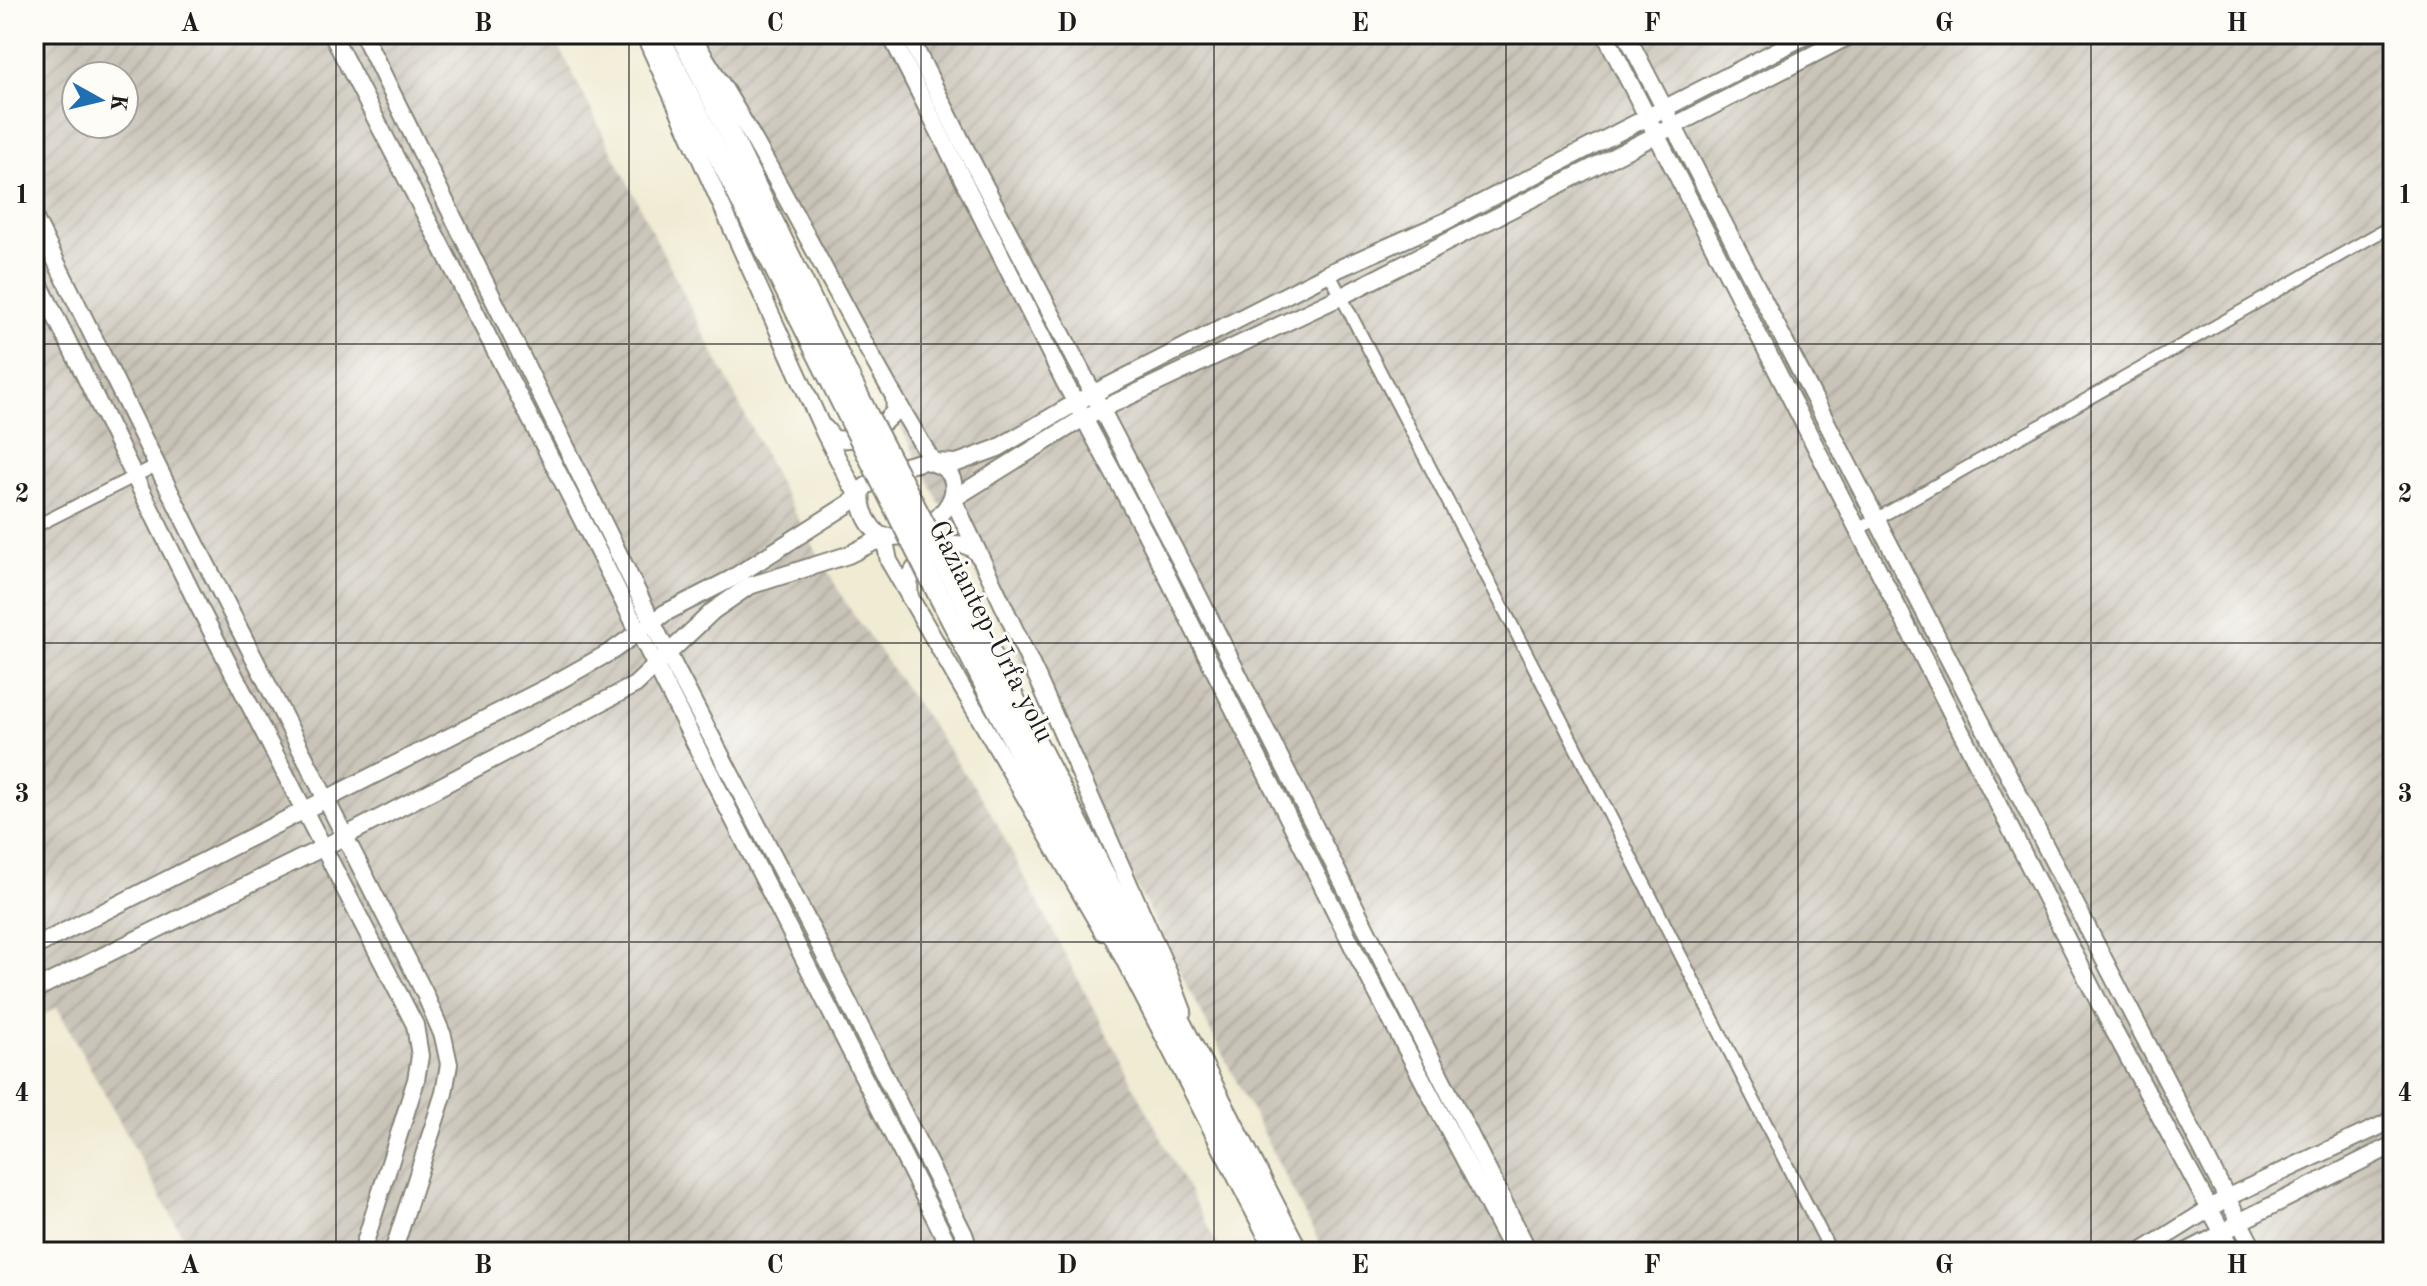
<svg xmlns="http://www.w3.org/2000/svg" width="2427" height="1286" font-family="'Old Standard TT',serif">
<style>
.industrial{fill:url(#industrial-furrows);fill-rule:evenodd}
.lines{fill:none;stroke-linecap:round;stroke-linejoin:round}
.street-casing{stroke:#868478;stroke-width:15}
.secondary-casing{stroke:#868478;stroke-width:20}
.highway-casing{stroke:#868478;stroke-width:24}
.street{stroke:#fff;stroke-width:11}
.secondary{stroke:#fff;stroke-width:16}
.highway{stroke:#fff;stroke-width:20}
.highway-bridge-casing{stroke:#868478;stroke-width:24;stroke-linecap:butt}
.highway-bridge{stroke:#fff;stroke-width:20}
.grid{fill:none;stroke:#1c1c1c;stroke-width:2;stroke-opacity:0.55}
.labels{text-anchor:middle;dominant-baseline:central;stroke-width:6;stroke-linejoin:round;paint-order:stroke}
.street-label{font-size:28px;fill:#1c1c1c;stroke:#fdfcf7}
.neatline{fill:none;stroke:#1c1c1c;stroke-width:3}
.grid-label{font-size:26px;text-anchor:middle;font-weight:bold;fill:#1c1c1c}
</style>
<defs>
<pattern id="industrial-furrows" width="10" height="10" patternUnits="userSpaceOnUse" patternTransform="scale(2)"><rect width="10" height="10" fill="#c9c3b8"/><path d="M-1 1l2-2M0 10L10 0M9 11l2-2" fill="none" stroke="#aca79e"/></pattern>
</defs>
<rect width="100%" height="100%" fill="#fdfcf7"/>
<filter id="ink" filterUnits="userSpaceOnUse"><feTurbulence type="fractalNoise" baseFrequency=".0125" numOctaves="2"/><feDisplacementMap in="SourceGraphic" scale="16" xChannelSelector="R" yChannelSelector="G"/><feConvolveMatrix kernelMatrix="1 2 1 2 8 2 1 2 1" color-interpolation-filters="sRGB"/></filter>
<filter id="wash" filterUnits="userSpaceOnUse"><feTurbulence type="fractalNoise" baseFrequency=".006" numOctaves="4" result="noise"/><feDisplacementMap in="SourceGraphic" scale="32" xChannelSelector="R" yChannelSelector="G"/><feGaussianBlur stdDeviation="1.8" result="paint"/><feColorMatrix in="noise" values="0 0 0 0 0 0 0 0 0 0 0 0 0 0 0 0 0 1.4 0 .05"/><feComposite in="paint" operator="in"/></filter>
<g filter="url(#wash)">
<rect width="100%" height="100%" fill="#f0ebd3"/>
<g class="industrial">
<path d="M34,34H553L784,493L845,602L987,805L1221,1252H191L57,1007L34,1020ZM76,76H124V124H76Z"/>
<path d="M699,34H2393V1252H1324Z"/>
</g>
</g>
<g filter="url(#ink)">
<g class="lines">
<defs>
<g id="street">
<path d="M1329,273L1562,721L1831,1252"/>
<path d="M34,527L157,465"/>
<path d="M1857,530L2393,225"/>
</g>
<g id="secondary">
<path d="M332,34L567,490L952,1252"/>
<path d="M363,34L668,654L808,922L964,1234L970,1252"/>
<path d="M690,34C780,172 847,323 933,462L957,463L998,448L1077,402L1329,273L1444,222L1809,34"/>
<path d="M890,34L1064,381L1145,532L1356,953L1513,1252"/>
<path d="M908,34L964,146L1192,583L1529,1252"/>
<path d="M1605,34L2107,1018L2233,1252"/>
<path d="M1626,34L2255,1252"/>
<path d="M34,217L189,530L425,994L443,1036L449,1064L444,1093L393,1252"/>
<path d="M34,273L197,603L415,1025L420,1056L416,1080L362,1252"/>
<path d="M825,428L834,439C859,442 879,429 895,411L894,396"/>
<path d="M924,461C991,473 930,550 879,535C866,522 859,507 862,489L890,470Z"/>
<path d="M910,598C909,590 908,581 912,573C921,556 952,536 971,548C975,550 977,554 980,557"/>
<path d="M34,947L546,688L612,651L665,613L731,579L861,496L852,486L825,434L644,34"/>
<path d="M34,990L322,848L635,685L713,611L749,586L848,555L884,537L889,561L1103,932"/>
<path d="M1183,1011L1169,974L1038,679L953,499L1085,417L1342,296L1853,34"/>
<path d="M2141,1252L2228,1197L2393,1120"/>
<path d="M2186,1252L2223,1233L2239,1222L2393,1145"/>
</g>
<g id="highway">
<path d="M658,34L852,423"/>
<path d="M681,34L868,416"/>
<path d="M949,572L1298,1252"/>
<path d="M931,580L1277,1252"/>
</g>
</defs>
<use href="#street" class="street-casing"/>
<use href="#secondary" class="secondary-casing"/>
<use href="#highway" class="highway-casing"/>
<use href="#street" class="street"/>
<use href="#secondary" class="secondary"/>
<use href="#highway" class="highway"/>
<defs>
<g id="highway-bridge">
<path d="M868,416L949,572"/>
<path d="M852,423L931,580"/>
</g>
</defs>
<use href="#highway-bridge" class="highway-bridge-casing"/>
<use href="#highway-bridge" class="highway-bridge"/>
</g>
</g>
<path class="grid" d="M336,34V1252M629,34V1252M921,34V1252M1214,34V1252M1506,34V1252M1798,34V1252M2091,34V1252M34,344H2393M34,643H2393M34,942H2393"/>
<g class="labels">
<g class="street-label">
<text transform="translate(990 632) rotate(63)">Gaziantep-Urfa yolu</text>
</g>
</g>
<rect width="2427" height="1286" fill="none" stroke="#fdfcf7" stroke-width="88"/>
<g transform="translate(100 100) rotate(98)"><circle r="38" fill="#fdfcf7" stroke="#a3a29f" stroke-width="2"/>
<path d="M0-6L14 30L0 20L-14 30Z" fill="#1f6fb2"/>
<text y="-12" font-size="22" font-weight="bold" text-anchor="middle" fill="#1c1c1c">K</text>
</g>
<rect x="44" y="44" width="2339" height="1198" class="neatline"/>
<g class="grid-label">
<text x="190" y="31">A</text>
<text x="483" y="31">B</text>
<text x="775" y="31">C</text>
<text x="1067" y="31">D</text>
<text x="1360" y="31">E</text>
<text x="1652" y="31">F</text>
<text x="1944" y="31">G</text>
<text x="2237" y="31">H</text>
<text x="22" y="203">1</text>
<text x="2405" y="203">1</text>
<text x="22" y="502">2</text>
<text x="2405" y="502">2</text>
<text x="22" y="802">3</text>
<text x="2405" y="802">3</text>
<text x="22" y="1101">4</text>
<text x="2405" y="1101">4</text>
<text x="190" y="1273">A</text>
<text x="483" y="1273">B</text>
<text x="775" y="1273">C</text>
<text x="1067" y="1273">D</text>
<text x="1360" y="1273">E</text>
<text x="1652" y="1273">F</text>
<text x="1944" y="1273">G</text>
<text x="2237" y="1273">H</text>
</g>
</svg>
